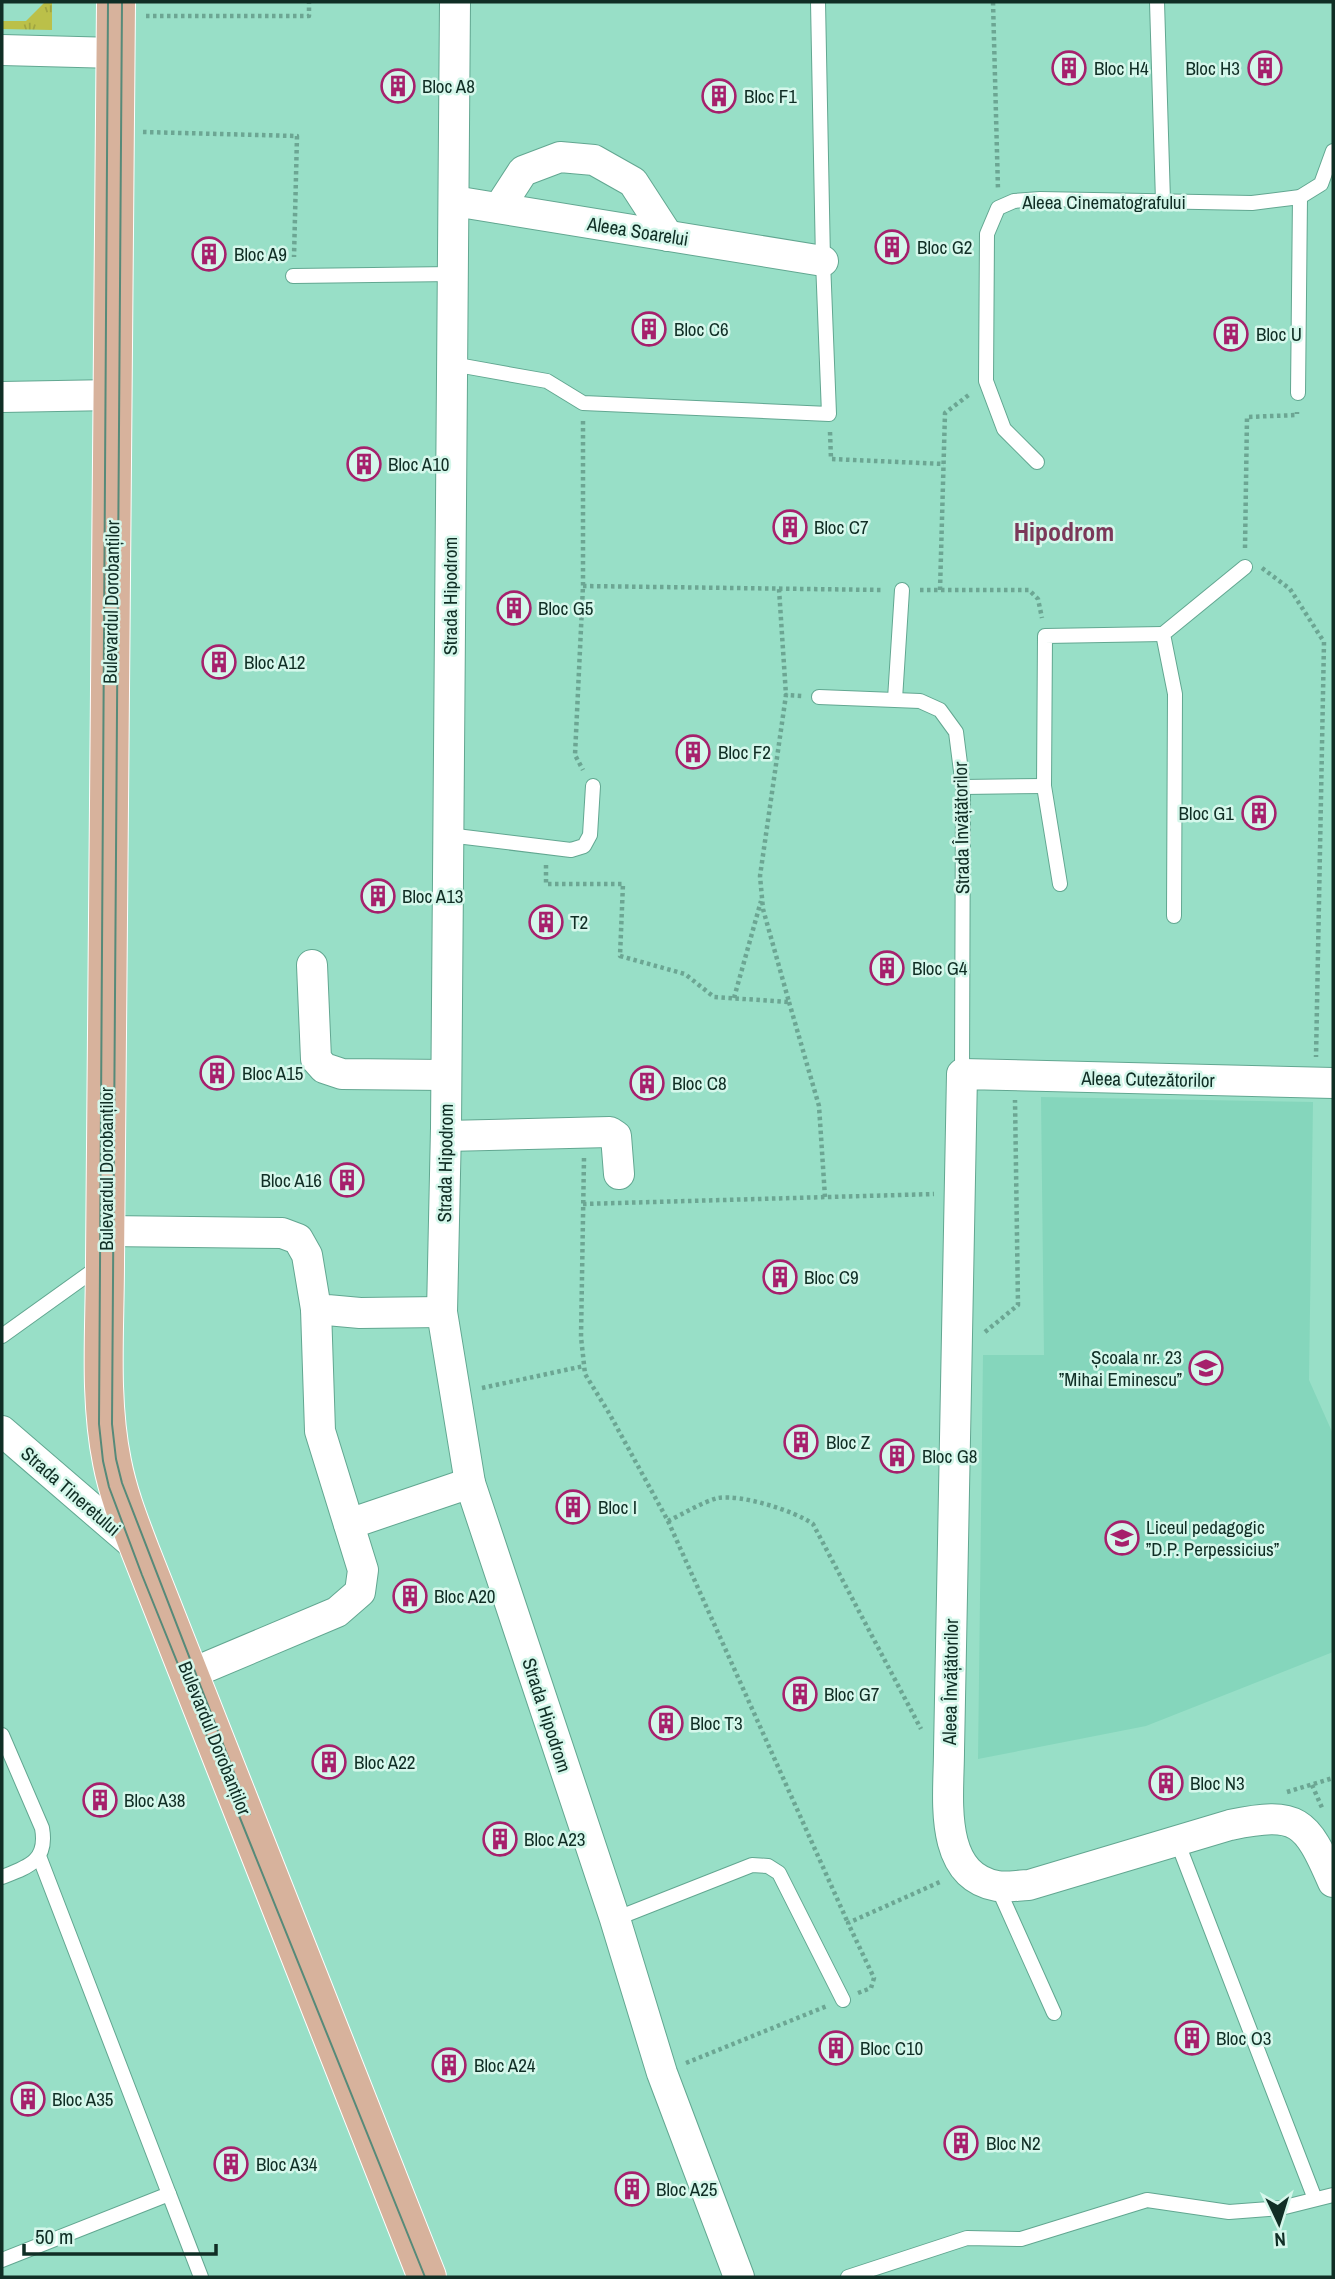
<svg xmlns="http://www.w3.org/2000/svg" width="1335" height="2279" font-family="'Archivo Narrow',sans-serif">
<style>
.built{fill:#85d6bc}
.park{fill:url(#park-tufts)}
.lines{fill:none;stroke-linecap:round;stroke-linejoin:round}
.service-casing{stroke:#62a791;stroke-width:16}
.minor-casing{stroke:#62a791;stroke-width:32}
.primary-casing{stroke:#fff;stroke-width:40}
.path{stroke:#6ca693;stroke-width:4.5;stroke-dasharray:3.5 3.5;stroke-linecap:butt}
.service{stroke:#fff;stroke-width:14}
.minor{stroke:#fff;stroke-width:30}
.primary{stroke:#d7b29c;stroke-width:38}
.tram{stroke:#568a79;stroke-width:2}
.labels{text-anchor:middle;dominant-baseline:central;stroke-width:5;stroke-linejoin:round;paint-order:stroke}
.poi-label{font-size:19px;fill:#102e25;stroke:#d5f7eb;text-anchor:start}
.street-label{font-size:19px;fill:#102e25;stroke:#d5f7eb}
.district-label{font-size:26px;font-weight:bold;fill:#7b3859;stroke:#d5f7eb}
</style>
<defs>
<pattern id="park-tufts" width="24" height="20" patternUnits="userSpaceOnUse" patternTransform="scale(1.75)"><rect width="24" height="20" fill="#bbc049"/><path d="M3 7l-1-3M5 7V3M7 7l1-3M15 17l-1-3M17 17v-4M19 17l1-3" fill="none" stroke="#a0a540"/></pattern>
</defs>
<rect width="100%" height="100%" fill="#98dfc7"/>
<path class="built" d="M1041,1097L1313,1102L1309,1380L1333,1434V1652L1146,1726L978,1759L983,1355H1044Z"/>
<path class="park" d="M45,2H52V30L2,29V21H26Z"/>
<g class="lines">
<defs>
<g id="service">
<path d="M1157,2L1163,201"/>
<path d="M293,276L453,274"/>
<path d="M452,364L547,381L583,403L829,414L823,261L818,2"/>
<path d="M1298,393L1300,197"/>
<path d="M1037,462L1004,429L986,381L987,234L998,208L1014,201L1040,199L1252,203L1300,197L1321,184L1333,151"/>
<path d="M819,697L920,701L940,710L956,732L963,787L962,1074"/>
<path d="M895,699L902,590"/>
<path d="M963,787L1044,786"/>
<path d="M448,835L571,850L584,846L590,835L593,786"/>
<path d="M1060,884L1044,786L1045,636L1163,634"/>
<path d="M1174,916L1175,694L1163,634L1245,567"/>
<path d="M2,1336L101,1265"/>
<path d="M2,1735L42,1828C48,1861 28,1867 2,1877"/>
<path d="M1177,1841L1315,2199"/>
<path d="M997,1886L1054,2013"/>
<path d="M615,1919L752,1865L768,1866L779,1873L843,2000"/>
<path d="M169,2194L201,2277"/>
<path d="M2,2260L169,2194L39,1856"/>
<path d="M848,2277L967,2238L1021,2239L1147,2200L1229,2212L1281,2208L1333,2195"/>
</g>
<g id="minor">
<path d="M455,2L446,1128L442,1312L470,1483L615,1919L662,2073L739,2277"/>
<path d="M2,50L116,53"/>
<path d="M454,201L823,261"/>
<path d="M499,208L523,171L560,157L594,160L633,182L668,236"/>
<path d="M2,397L113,395"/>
<path d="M312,965L316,1059L324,1068L342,1074L446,1075"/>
<path d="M1333,1083L962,1074L949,1751C949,1796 937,1875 997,1886C1007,1888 1019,1885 1029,1885L1230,1825C1298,1811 1306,1820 1333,1882"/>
<path d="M446,1136L610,1132L616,1136L619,1174"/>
<path d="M106,1231L282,1233L298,1239L307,1255L316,1309L360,1313L442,1312"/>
<path d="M2,1431L140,1550"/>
<path d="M349,1524L470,1483"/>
<path d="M190,1674L337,1612L360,1592L363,1570L320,1431L316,1309"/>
</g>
<path id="primary" d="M116,2L105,1262C105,1328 99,1398 112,1462C118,1493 129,1521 140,1550L427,2277"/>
</defs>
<use href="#service" class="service-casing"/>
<use href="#minor" class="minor-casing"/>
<use href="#primary" class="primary-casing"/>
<g class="path">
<path d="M993,2L998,190"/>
<path d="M146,16H309V2"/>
<path d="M143,132L297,136L294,257"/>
<path d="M583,421V586L575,755L583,770"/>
<path d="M830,432L831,459L944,464"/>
<path d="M1245,548L1247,417L1297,415V412"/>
<path d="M1262,568L1290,589L1324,642L1316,1057"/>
<path d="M583,586L883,590"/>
<path d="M779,589L786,695"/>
<path d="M920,590H1029L1038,599L1042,618"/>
<path d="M940,590L945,413L970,394"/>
<path d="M546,865V884H623L620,956L685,974L714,997L789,1002L763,909L760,876L786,695L802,696"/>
<path d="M734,998L761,901"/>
<path d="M789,1002L819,1106L825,1197"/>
<path d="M584,1158L581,1337L585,1374L609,1413L668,1521C683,1514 702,1502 718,1498C741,1494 795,1511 813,1524L921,1729"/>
<path d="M583,1204L934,1194"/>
<path d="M985,1332L1018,1305L1015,1100"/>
<path d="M482,1388L584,1366"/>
<path d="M668,1521L848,1923"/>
<path d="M1312,1785L1323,1810"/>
<path d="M1287,1792L1333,1778"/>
<path d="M858,1993L871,1988L874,1978L848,1923L942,1881"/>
<path d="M686,2063L827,2006"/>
</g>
<use href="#service" class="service"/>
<use href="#minor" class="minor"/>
<use href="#primary" class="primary"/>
<g class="tram">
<path d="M108,2L99,1424L103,1461L109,1487L142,1575L425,2277"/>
<path d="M122,2L112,1424L116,1459L122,1483L250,1814"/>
</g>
</g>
<defs>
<symbol id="building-ring" viewBox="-11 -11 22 22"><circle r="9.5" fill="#d5f7eb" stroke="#a6206c" stroke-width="1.5"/><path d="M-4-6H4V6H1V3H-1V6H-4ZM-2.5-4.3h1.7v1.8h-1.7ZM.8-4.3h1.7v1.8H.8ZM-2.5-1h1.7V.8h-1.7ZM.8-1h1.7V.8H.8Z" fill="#a6206c"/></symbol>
<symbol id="school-ring" viewBox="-11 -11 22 22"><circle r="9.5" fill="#d5f7eb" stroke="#a6206c" stroke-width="1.5"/><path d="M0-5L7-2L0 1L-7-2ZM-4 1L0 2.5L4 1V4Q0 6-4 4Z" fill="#a6206c"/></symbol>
<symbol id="university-ring" viewBox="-11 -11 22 22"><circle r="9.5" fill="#d5f7eb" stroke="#a6206c" stroke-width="1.5"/><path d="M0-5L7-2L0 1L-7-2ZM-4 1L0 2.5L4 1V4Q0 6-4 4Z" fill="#a6206c"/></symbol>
</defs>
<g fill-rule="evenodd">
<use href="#building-ring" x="1050" y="49" width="38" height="38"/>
<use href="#building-ring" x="1246" y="49" width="38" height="38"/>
<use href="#building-ring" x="379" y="67" width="38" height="38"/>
<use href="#building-ring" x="700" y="77" width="38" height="38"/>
<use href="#building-ring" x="873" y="228" width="38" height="38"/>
<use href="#building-ring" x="190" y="235" width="38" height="38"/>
<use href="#building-ring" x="630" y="310" width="38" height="38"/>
<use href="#building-ring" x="1212" y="315" width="38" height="38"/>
<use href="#building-ring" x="345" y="445" width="38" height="38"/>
<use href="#building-ring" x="771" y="508" width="38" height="38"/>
<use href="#building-ring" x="495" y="589" width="38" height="38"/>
<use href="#building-ring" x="200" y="643" width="38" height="38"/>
<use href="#building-ring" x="674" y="733" width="38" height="38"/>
<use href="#building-ring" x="1240" y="794" width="38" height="38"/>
<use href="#building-ring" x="359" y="877" width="38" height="38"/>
<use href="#building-ring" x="527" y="903" width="38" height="38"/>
<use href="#building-ring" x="868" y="949" width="38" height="38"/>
<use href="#building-ring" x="198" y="1054" width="38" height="38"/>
<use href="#building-ring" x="628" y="1064" width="38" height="38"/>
<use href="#building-ring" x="328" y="1161" width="38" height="38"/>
<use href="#building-ring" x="761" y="1258" width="38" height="38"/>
<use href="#school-ring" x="1187" y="1349" width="38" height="38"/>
<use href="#building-ring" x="782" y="1423" width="38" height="38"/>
<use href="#building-ring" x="878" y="1437" width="38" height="38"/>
<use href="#building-ring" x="554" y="1488" width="38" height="38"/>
<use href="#university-ring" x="1103" y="1519" width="38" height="38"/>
<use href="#building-ring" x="391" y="1577" width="38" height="38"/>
<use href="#building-ring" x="781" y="1675" width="38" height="38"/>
<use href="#building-ring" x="647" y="1704" width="38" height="38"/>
<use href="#building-ring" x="310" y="1743" width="38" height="38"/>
<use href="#building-ring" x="1147" y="1764" width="38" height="38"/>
<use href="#building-ring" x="81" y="1781" width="38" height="38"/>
<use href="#building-ring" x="481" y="1820" width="38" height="38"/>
<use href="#building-ring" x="1173" y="2019" width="38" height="38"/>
<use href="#building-ring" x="817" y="2029" width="38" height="38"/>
<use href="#building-ring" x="430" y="2046" width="38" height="38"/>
<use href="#building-ring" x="9" y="2080" width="38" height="38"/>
<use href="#building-ring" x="942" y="2124" width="38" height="38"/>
<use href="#building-ring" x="212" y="2145" width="38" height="38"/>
<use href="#building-ring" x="613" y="2170" width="38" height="38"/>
</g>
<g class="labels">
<g class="poi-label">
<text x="1094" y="68">Bloc H4</text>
<text x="1240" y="68" text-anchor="end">Bloc H3</text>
<text x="422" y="86">Bloc A8</text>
<text x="744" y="96">Bloc F1</text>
<text x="917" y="247">Bloc G2</text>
<text x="234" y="254">Bloc A9</text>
<text x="674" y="329">Bloc C6</text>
<text x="1256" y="334">Bloc U</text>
<text x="388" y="464">Bloc A10</text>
<text x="814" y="527">Bloc C7</text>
<text x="538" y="608">Bloc G5</text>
<text x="244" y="662">Bloc A12</text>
<text x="718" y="752">Bloc F2</text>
<text x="1234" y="813" text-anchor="end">Bloc G1</text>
<text x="402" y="896">Bloc A13</text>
<text x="570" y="922">T2</text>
<text x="912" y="968">Bloc G4</text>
<text x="242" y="1073">Bloc A15</text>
<text x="672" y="1083">Bloc C8</text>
<text x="322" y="1180" text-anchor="end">Bloc A16</text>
<text x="804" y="1277">Bloc C9</text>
<text x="1182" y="1357" text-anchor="end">Școala nr. 23<tspan x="1182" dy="22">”Mihai Eminescu”</tspan></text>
<text x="826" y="1442">Bloc Z</text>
<text x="922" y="1456">Bloc G8</text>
<text x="598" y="1507">Bloc I</text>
<text x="1146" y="1527">Liceul pedagogic<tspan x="1146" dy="22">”D.P. Perpessicius”</tspan></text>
<text x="434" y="1596">Bloc A20</text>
<text x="824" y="1694">Bloc G7</text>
<text x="690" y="1723">Bloc T3</text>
<text x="354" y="1762">Bloc A22</text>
<text x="1190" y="1783">Bloc N3</text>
<text x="124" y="1800">Bloc A38</text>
<text x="524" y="1839">Bloc A23</text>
<text x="1216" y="2038">Bloc O3</text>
<text x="860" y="2048">Bloc C10</text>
<text x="474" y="2065">Bloc A24</text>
<text x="52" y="2099">Bloc A35</text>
<text x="986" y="2143">Bloc N2</text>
<text x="256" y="2164">Bloc A34</text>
<text x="656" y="2189">Bloc A25</text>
</g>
<g class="street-label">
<text x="1104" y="202">Aleea Cinematografului</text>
<text transform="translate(638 231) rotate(9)">Aleea Soarelui</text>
<text transform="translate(450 596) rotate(-90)">Strada Hipodrom</text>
<text transform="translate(111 602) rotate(-89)">Bulevardul Dorobanților</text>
<text transform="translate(961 828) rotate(-91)">Strada Învățătorilor</text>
<text transform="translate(1148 1079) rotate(1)">Aleea Cutezătorilor</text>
<text transform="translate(445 1163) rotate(-89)">Strada Hipodrom</text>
<text transform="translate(106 1169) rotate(-90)">Bulevardul Dorobanților</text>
<text transform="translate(71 1491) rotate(41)">Strada Tineretului</text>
<text transform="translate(950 1682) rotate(-89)">Aleea Învățătorilor</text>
<text transform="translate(547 1715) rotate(72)">Strada Hipodrom</text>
<text transform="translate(215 1738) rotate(68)">Bulevardul Dorobanților</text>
</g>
<g class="district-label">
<text x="1064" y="531">Hipodrom</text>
</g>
</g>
<rect width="1335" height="2279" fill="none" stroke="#102e25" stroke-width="7"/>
<g transform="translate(1279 2223) rotate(176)" stroke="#d5f7eb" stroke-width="5" paint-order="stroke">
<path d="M0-5L12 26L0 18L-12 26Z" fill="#102e25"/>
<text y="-10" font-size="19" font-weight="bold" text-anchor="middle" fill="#102e25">N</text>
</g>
<path d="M24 2244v10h192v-10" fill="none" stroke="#102e25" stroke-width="3.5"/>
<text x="35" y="2244" font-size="21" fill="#102e25" stroke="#d5f7eb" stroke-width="5" paint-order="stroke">50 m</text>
</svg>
